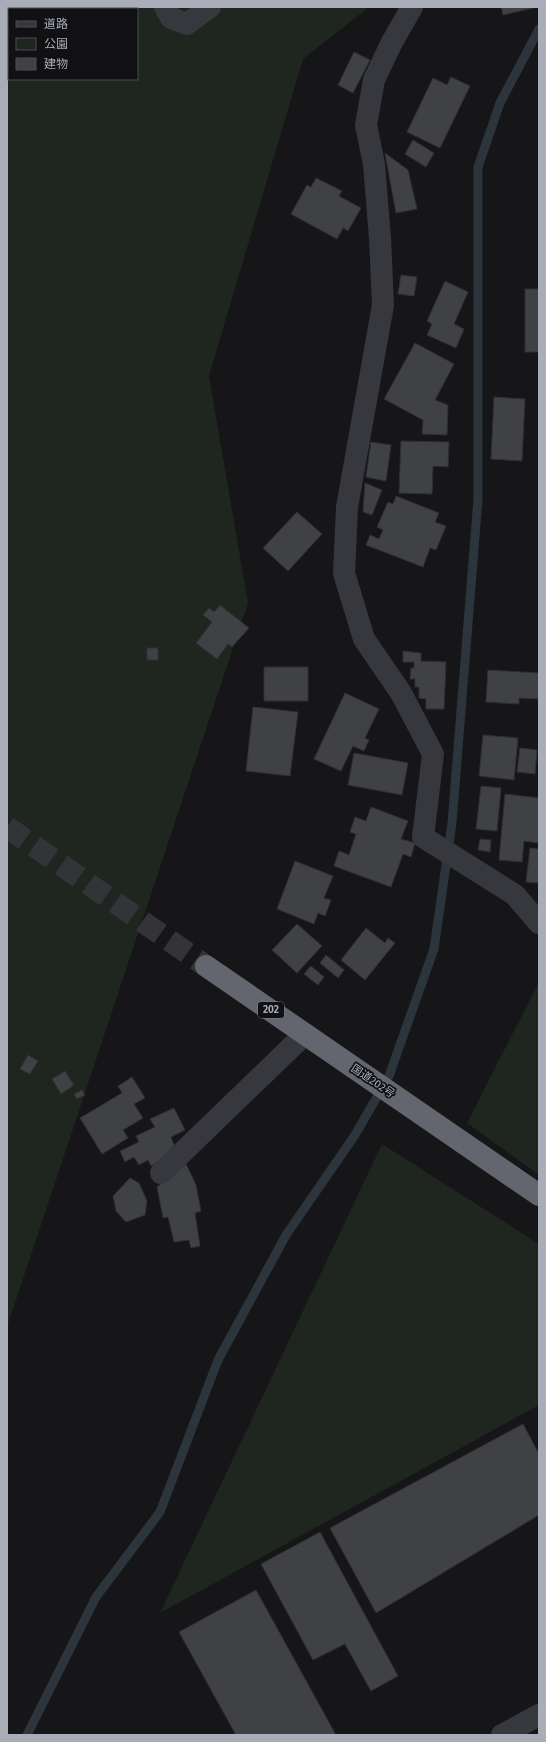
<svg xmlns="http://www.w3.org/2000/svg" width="546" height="1742" font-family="'Fira Sans','Noto Sans JP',sans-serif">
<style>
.green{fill:#1e261f;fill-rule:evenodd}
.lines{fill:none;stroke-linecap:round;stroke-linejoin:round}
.stream{stroke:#2c353c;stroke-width:9}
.building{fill:#404145;stroke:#303034}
.highway-tunnel{stroke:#333438;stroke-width:22;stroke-dasharray:22 11;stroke-linecap:butt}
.minor{stroke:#37383d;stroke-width:22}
.highway{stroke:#63666e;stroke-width:22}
.labels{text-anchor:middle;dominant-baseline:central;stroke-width:3.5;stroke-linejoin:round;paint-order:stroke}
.shield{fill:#111113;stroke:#7b7e86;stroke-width:1}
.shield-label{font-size:10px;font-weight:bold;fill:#a8adb8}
.street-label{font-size:11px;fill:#a8adb8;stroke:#111113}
</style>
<rect width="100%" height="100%" fill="#161618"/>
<g class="green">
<path d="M7,7H369L303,59L209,376L248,603L7,1327ZM9,9H137V79H9Z"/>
<path d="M539,982V1175L467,1123Z"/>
<path d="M382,1144L539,1244V1405L160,1613Z"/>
</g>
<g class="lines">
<path class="stream" d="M27,1735L96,1597L160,1512L218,1360L286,1235L355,1135L389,1076L434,949L452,823L478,499V167L500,103L539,29"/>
</g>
<g class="building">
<path d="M501,7H538L503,15Z"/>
<path d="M354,52L370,60L353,93L338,85Z"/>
<path d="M451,77L470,86L440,148L407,132L433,78L447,85Z"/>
<path d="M413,140L434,153L426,167L405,154Z"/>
<path d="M385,153L408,170L417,209L396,213Z"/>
<path d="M316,178L342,191L339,196L361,208L348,231L343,228L337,239L291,214L307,185L311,187Z"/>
<path d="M401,275L417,277L414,296L398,294Z"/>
<path d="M445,281L468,292L454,324L464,329L456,348L427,335L432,324L427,321Z"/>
<rect x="525" y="289" width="14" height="63"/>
<path d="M415,343L454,364L435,400L448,405L447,435L422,434L423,420L384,399Z"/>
<path d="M494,397L525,399L522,461L491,459Z"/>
<path d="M401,441L449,442L448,467L433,466L432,494L399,493Z"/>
<path d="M371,442L391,445L386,481L366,477Z"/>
<path d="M365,483L382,490L372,515L363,512Z"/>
<path d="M396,496L439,513L435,522L446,526L436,550L430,548L423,567L366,545L370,535L379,539L383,530L377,527L388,502L393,504Z"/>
<path d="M297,512L322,534L288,571L263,548Z"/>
<path d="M220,605L249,628L232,647L228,644L217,659L196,643L212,622L203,615L209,608L214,612Z"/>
<rect x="147" y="648" width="11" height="12"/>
<path d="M403,651L421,653V661L446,662L444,709H426V699L419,698V687H415V679H410L411,668H414V662H403Z"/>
<rect x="264" y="667" width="44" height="34"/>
<path d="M488,670L539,673V699L519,698V704L486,702Z"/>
<path d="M345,693L379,709L365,738L369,740L364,751L353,746L341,771L314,759Z"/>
<path d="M253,707L298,712L290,776L246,771Z"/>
<path d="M483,735L518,738L514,780L479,776Z"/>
<path d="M520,748L537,750L535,774L517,772Z"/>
<path d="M354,753L408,763L402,795L348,785Z"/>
<path d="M481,786L501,788L497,831L476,829Z"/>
<path d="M505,794L539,798V843L524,841L522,862L499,860Z"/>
<path d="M371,807L408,821L401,839L415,843L411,857L403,854L391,887L334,866L339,851L349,855L356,834L350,832L355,817L366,821Z"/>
<path d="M480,839L491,840L490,852L478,850Z"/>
<path d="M530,848L539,849V883L526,882Z"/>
<path d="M295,861L333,876L324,898L331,900L325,916L318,913L314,924L277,909Z"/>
<path d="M297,924L322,946L297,973L272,950Z"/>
<path d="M366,928L385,943L388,938L395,943L365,980L341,960Z"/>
<path d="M326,955L344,970L338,978L320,963Z"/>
<path d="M311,966L324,977L318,985L304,974Z"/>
<path d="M28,1055L38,1061L30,1074L20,1069Z"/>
<path d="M65,1071L74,1085L61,1094L52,1079Z"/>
<path d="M132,1077L145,1098L134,1104L143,1118L123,1130L128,1138L102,1154L80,1118L122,1093L118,1086Z"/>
<path d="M82,1090L85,1095L77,1099L74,1094Z"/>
<path d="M174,1108L185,1130L171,1137L175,1148L167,1156L151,1166L148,1160L139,1165L134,1157L125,1162L120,1151L139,1142L136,1136L155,1127L150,1119Z"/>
<path d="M186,1164L196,1185L201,1211L195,1213L200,1246L191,1248L189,1240L174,1242L168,1217L163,1218L157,1187Z"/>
<path d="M130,1178L139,1183L147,1201L145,1215L126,1222L116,1211L113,1196Z"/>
<path d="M523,1424L539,1454V1515L376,1613L330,1528Z"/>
<path d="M320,1532L398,1676L371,1691L345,1644L313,1660L261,1564Z"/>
<path d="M256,1590L336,1735H236L179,1632Z"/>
</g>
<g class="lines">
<path class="highway-tunnel" d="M7,827L206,966"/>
<g class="minor">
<path d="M165,7L171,18L187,24L210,7"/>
<path d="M412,7L391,44L374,80L366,125L374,164L380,238L383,305L347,507L344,573L364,639L401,693L433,754L423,837L515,895L539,923"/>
<path d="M161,1173L305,1034"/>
<path d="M502,1735L539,1715"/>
</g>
<path class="highway" d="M206,966L539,1195"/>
</g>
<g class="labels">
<rect class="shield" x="258" y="1002" width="26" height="16" rx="3"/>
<g class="shield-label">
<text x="271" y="1010">202</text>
</g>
<g class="street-label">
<text transform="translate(373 1081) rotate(34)">国道202号</text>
</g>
</g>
<rect width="546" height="1742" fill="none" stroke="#a8adb8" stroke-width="16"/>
<rect x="8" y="8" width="130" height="72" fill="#111113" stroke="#4d4f55"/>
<rect x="16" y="21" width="20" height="6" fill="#37383d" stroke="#4d4f55"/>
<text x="44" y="28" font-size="12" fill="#a8adb8">道路</text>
<rect x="16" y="38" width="20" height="12" fill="#1e261f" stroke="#4d4f55"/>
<text x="44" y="48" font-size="12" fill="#a8adb8">公園</text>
<rect x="16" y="58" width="20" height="12" fill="#404145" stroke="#4d4f55"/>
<text x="44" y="68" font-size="12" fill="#a8adb8">建物</text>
</svg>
